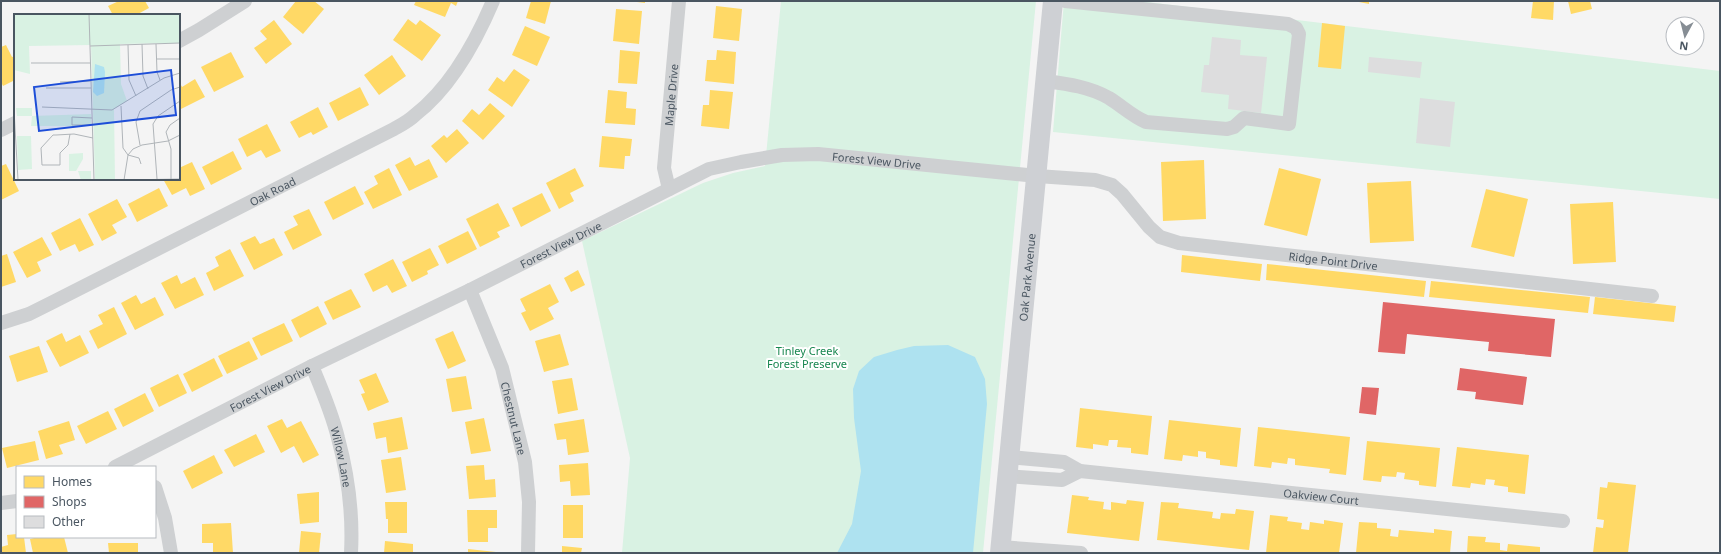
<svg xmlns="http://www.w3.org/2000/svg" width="1721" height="554" font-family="'Noto Sans',sans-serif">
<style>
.green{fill:#d9f2e3}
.water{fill:#aee2f0}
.homes{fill:#ffd966}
.shops{fill:#e06666}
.building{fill:#ddddde}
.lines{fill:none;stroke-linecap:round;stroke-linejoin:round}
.street{stroke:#ced0d2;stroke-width:14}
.secondary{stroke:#ced0d4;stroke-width:20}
.labels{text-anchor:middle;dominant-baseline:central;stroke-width:4;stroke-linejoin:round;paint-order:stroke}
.street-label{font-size:11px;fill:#4a5661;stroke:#fff}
.park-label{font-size:11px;fill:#17864f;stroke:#fff}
.inset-road{fill:none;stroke:#b0b5b9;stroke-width:1}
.view{fill:#1d4ed8;fill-opacity:0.15;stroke:#1d4ed8;stroke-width:2}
.inset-edge{fill:none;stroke:#4a5661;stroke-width:2}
</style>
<rect width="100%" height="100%" fill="#f4f4f4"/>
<g class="green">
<path d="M781,1H1036L983,553H622L630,458L582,241L703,183L733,173L765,166Z"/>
<path d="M1064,1H1139L1720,71V199L1053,132Z"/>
</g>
<path class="water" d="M948,345L975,357L985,379L987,404L973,553H837L852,524L861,471L854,418L853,389L859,371L874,357L897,350L914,346Z"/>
<g class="homes">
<path d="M119,1H145L149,8L136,15H113L108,6Z"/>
<path d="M296,1H314L324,9L303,34L283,17Z"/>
<path d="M416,1H458L456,6L451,3L445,17L414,5Z"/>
<path d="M531,1H551L545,24L526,18Z"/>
<path d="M629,1H645V3Z"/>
<path d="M1354,1H1369V4Z"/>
<path d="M1533,1H1554L1553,20L1531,18Z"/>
<path d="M1568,1H1590L1592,9L1571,14Z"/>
<path d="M716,6L742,9L739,41L713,38Z"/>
<path d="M616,9L642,11L639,44L613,41Z"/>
<path d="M408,19L416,25L420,20L441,35L422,61L393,40Z"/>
<path d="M274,20L292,44L266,64L254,48L267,39L260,31Z"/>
<path d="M1322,23L1345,26L1341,69L1318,67Z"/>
<path d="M525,26L550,37L537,66L512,55Z"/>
<path d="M6,45L12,57L15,56V80L3,86L1,82V47Z"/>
<path d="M620,50L640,52L637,84L618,83Z"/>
<path d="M717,50L736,52L734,84L705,81L707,60H716Z"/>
<path d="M231,52L244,77L214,92L201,67Z"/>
<path d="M392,55L406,76L379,95L364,75Z"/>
<path d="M514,69L530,80L512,107L488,90L497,77L504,82Z"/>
<path d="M195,79L205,97L179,110V81L182,87Z"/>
<path d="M360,87L369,105L338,121L329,103Z"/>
<path d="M608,90L627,92L626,108L636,109L635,125L605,123Z"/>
<path d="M710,90L733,92L729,129L701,126L703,105H709Z"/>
<path d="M490,103L505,116L483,140L462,121L472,109L479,115Z"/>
<path d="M318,107L328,127L313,135L311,132L299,138L290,122Z"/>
<path d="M267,124L281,151L266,158L261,150L247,157L238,139Z"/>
<path d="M457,129L469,143L446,163L431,146L444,135L447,138Z"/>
<path d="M602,136L632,139L630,156H625L624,169L599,167Z"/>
<path d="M233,151L242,169L211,185L202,167Z"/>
<path d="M410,157L415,166L429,159L438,177L409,191L395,165Z"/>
<path d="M1204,160L1206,219L1163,221L1161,162Z"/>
<path d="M192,162L205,189L190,196L186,188L172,195L163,179H179V168Z"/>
<path d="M6,164L19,191L1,200V166Z"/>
<path d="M389,168L402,195L373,209L364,192L378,184L374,176Z"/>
<path d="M575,168L584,186L570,193L574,201L559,209L546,183Z"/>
<path d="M1279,168L1321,179L1307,236L1264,225Z"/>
<path d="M1411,181L1414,241L1370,243L1367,183Z"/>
<path d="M355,186L364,204L333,220L324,202Z"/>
<path d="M159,188L168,206L137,222L128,204Z"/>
<path d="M1486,189L1528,199L1514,257L1471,247Z"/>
<path d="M542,193L551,211L521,227L512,208Z"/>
<path d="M117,199L127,217L112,225L117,233L102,241L88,214Z"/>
<path d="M1613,202L1616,262L1573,264L1570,204Z"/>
<path d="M498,203L510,226L497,232L500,237L480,247L466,219Z"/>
<path d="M309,209L322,235L293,250L284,232L298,225L293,216Z"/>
<path d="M80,218L94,245L79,252L75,244L60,251L51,233Z"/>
<path d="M468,231L477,249L447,264L438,246Z"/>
<path d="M255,236L260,244L274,238L283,255L254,270L240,243Z"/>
<path d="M42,237L52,255L37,262L41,271L27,278L13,252Z"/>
<path d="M430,248L439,265L427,271L428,274L412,282L402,262Z"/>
<path d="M230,249L244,276L214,291L206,273L219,266L215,257Z"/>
<path d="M7,254L16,282L1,287V256Z"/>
<path d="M1182,255L1262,264L1260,281L1181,272Z"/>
<path d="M393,259L407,286L392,293L387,285L373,292L364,274Z"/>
<path d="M1267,264L1426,281L1424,297L1266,280Z"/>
<path d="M578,270L585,285L571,292L564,278Z"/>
<path d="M177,275L181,284L195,277L204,295L175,309L161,283Z"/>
<path d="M1431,281L1590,297L1588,313L1429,297Z"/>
<path d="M550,284L559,302L548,308L554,319L530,331L521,313L526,311L520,299Z"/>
<path d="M351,289L361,307L333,320L324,302Z"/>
<path d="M136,295L141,304L155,297L164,315L135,330L121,303Z"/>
<path d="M1595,297L1676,306L1674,322L1593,314Z"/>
<path d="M318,306L327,324L300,338L291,320Z"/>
<path d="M114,307L127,334L98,349L89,331L103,324L98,315Z"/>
<path d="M284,323L293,341L261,356L252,338Z"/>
<path d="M453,331L466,361L448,369L435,339Z"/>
<path d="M62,333L66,342L80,335L89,353L60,367L46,341Z"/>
<path d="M560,334L569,365L544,372L535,341Z"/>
<path d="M249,341L258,359L227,374L218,356Z"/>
<path d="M39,346L48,372L17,382L9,356Z"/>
<path d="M214,358L223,376L192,392L183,374Z"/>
<path d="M376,373L389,402L368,411L361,394L365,393L359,380Z"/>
<path d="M178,374L187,393L159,407L150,388Z"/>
<path d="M466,376L472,409L452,412L446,379Z"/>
<path d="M572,378L578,410L558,414L552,381Z"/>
<path d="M145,393L154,411L123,427L114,409Z"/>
<path d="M1080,408L1152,416L1148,455L1131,453V448L1117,447L1118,440H1109L1108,446L1093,444V449L1076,447Z"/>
<path d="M108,411L117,429L86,444L77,426Z"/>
<path d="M402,417L408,449L388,453L386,437L376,439L373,423Z"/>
<path d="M484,418L491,451L471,454L465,422Z"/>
<path d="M282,419L287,428L301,421L319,455L303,463L294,446L281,453L267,426Z"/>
<path d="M584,419L589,452L568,455L566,439L557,440L554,424Z"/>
<path d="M1169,420L1241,428L1237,467L1220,465V460L1206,458V452L1198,451V457L1183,455L1182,461L1164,459Z"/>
<path d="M69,421L75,440L59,445L63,454L46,459L38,431Z"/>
<path d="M1258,427L1350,437L1346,475L1329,473L1330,469L1295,465V459L1288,458L1287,464L1272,462L1271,468L1254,466Z"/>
<path d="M256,434L265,452L234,467L224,450Z"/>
<path d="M35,441L39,460L7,468L2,448Z"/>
<path d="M1367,441L1440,448L1436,487L1419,485V481L1404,479L1405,473L1397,472L1396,477L1382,476L1381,482L1363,480Z"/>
<path d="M1457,447L1529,455L1525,494L1508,492V487L1494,485L1495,480L1486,479L1485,485L1471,483L1470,488L1452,486Z"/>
<path d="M214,455L223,473L192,489L183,471Z"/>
<path d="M401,457L406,490L386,493L381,460Z"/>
<path d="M588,463L590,495L571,496L570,481L560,482L559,465Z"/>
<path d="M484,465L485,480L495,479L496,497L469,499L466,466Z"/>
<path d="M1608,482L1636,485L1628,553H1593L1596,527L1603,528L1604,520L1597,519L1600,487L1607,488Z"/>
<path d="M319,492V522L300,524L297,494Z"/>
<path d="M1072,495L1089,497L1088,500L1104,502L1103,509L1111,510V502L1126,504L1127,500L1144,502L1139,541L1067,533Z"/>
<path d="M385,502H407V533H388V519H386Z"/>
<path d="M1161,502L1179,503L1178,508L1213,512L1212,518L1220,519L1221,513L1235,514L1236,509L1254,511L1249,550L1157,540Z"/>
<rect x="563" y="505" width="20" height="33"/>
<path d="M467,510H497V528H488V542H468Z"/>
<path d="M1270,515L1288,517L1287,521L1302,523L1301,529L1309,530L1310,522L1324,524V520L1343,523L1339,553H1266Z"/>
<path d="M1359,522L1377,523V528L1391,529L1390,536L1398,537L1399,530L1434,533V529L1452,531L1450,553H1356Z"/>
<path d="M231,523L233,553H213V543H202V524Z"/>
<path d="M301,531L321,533L319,553H299Z"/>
<path d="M17,534V537H24L26,553H1V547L8,545L7,535Z"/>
<path d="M1468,536L1486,537L1485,542L1500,543V550L1507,551L1508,544L1540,547V553H1467Z"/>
<path d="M38,537H64L68,553H33L30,539Z"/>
<path d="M385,541L413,544V553H384Z"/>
<path d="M108,543H138V553H109Z"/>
<path d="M562,546L582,548L581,553H562Z"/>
<path d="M468,549L496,552V553H468Z"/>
</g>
<g class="shops">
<path d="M1383,302L1555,319L1551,357L1488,351L1489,342L1407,334L1405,354L1378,352Z"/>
<path d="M1460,368L1527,377L1523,405L1475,399L1476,392L1457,390Z"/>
<path d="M1362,387L1379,388L1376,415L1359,413Z"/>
</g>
<g class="building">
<path d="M1212,37L1241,40L1240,55L1267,57L1261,113L1228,109L1229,95L1201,92L1204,65H1209Z"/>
<path d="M1369,57L1422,62L1420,78L1368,72Z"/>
<path d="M1420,98L1455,102L1450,147L1416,143Z"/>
</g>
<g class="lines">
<g class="street">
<path d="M179,41L199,30L245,1"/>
<path d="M1046,81C1068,84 1090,87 1109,98C1122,106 1132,116 1146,122L1227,129L1234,127L1244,118L1289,124L1299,34L1296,28L1288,24L1065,1"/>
<path d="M1,130L15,123"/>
<path id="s1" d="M669,189L664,168L679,1"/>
<path id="s2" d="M470,290L502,368L525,462L529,502L528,553"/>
<path id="s3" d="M1,323L29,314L51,303L394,129C401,125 409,121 415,115C450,88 476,41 493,1"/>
<path id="s4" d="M312,366C322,390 332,413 338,438C348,475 353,515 351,553"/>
<path id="s5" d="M1009,457L1064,462L1080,471L1563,521"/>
<path id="s6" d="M115,467L312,366L470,290L709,169L741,162L782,155L818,154L1037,176L1095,180L1112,185L1122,194L1149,227L1160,237L1179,243L1652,296"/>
<path d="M1007,476L1062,480L1080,471"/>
<path d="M155,487L165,518L171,553"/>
<path d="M1,503L17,501"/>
<path d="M1000,547L1081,553"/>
</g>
<path class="secondary" id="s7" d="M1000,553L1053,1"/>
</g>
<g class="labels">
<g class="street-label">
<text stroke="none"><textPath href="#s1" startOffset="95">Maple Drive</textPath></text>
<text stroke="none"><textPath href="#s6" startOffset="834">Forest View Drive</textPath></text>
<text stroke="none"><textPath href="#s3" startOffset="302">Oak Road</textPath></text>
<text stroke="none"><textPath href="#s6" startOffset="498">Forest View Drive</textPath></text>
<text stroke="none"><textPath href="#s6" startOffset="1317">Ridge Point Drive</textPath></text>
<text stroke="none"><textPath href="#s7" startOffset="277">Oak Park Avenue</textPath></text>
<text stroke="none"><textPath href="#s6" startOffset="174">Forest View Drive</textPath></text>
<text stroke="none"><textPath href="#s2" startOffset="136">Chestnut Lane</textPath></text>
<text stroke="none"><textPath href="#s4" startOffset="96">Willow Lane</textPath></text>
<text stroke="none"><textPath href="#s5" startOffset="316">Oakview Court</textPath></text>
</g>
<g class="park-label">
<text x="807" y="350">Tinley Creek<tspan x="807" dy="13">Forest Preserve</tspan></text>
</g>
</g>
<g transform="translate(14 14)">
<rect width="166" height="166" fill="#f4f4f4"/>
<path d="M0,0H166V29L106,30L107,70L113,87L100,95L101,166H81L77,31L15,32L16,60L0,56ZM2,94H18V102L77,100V112H17L18,102H3ZM3,122H17L18,155L4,156ZM69,139V145L62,157H55V140ZM64,157H77V166H67Z" fill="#d9f2e3"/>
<path d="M81,50L90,53L91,58L90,79L83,82L79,78Z" fill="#aee2f0"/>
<path class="inset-road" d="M75,0L80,166M128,30L129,62L134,75M142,30L143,58L146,66M114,31L115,66L122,82M76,32L166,29M143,45H166M17,49H77M46,68L77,67M32,74H77M107,92L109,134L114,141L125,144L127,150M28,93L98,96L150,64L166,59M0,96L4,166M78,104L58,103V111H78M56,120L54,131L46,139V151H28L27,134L39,121H42L60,120L79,124M126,131L122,108L126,97L157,76L166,73M143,165L139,110L144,102L166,87M157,165V135L152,118L156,111L166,104M110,166L114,141L119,135L128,131L154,127L166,121M110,166L166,165"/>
<path class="view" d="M157,56L162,101L25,117L20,73Z"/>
<rect width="166" height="166" class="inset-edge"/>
</g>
<rect width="1721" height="554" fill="none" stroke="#4a5661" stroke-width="4"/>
<rect x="16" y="466" width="140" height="72" fill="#ffffff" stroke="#b7bbc0"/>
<rect x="24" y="476" width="20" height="12" fill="#ffd966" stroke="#b7bbc0"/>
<text x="52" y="486" font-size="12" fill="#4a5661">Homes</text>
<rect x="24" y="496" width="20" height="12" fill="#e06666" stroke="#b7bbc0"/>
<text x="52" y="506" font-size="12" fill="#4a5661">Shops</text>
<rect x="24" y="516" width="20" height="12" fill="#ddddde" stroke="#b7bbc0"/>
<text x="52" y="526" font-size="12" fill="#4a5661">Other</text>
<g transform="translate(1685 36) rotate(187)"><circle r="19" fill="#ffffff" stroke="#b7bbc0"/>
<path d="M0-3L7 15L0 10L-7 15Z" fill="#868d94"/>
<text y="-6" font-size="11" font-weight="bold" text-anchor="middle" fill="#4a5661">N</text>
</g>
</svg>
